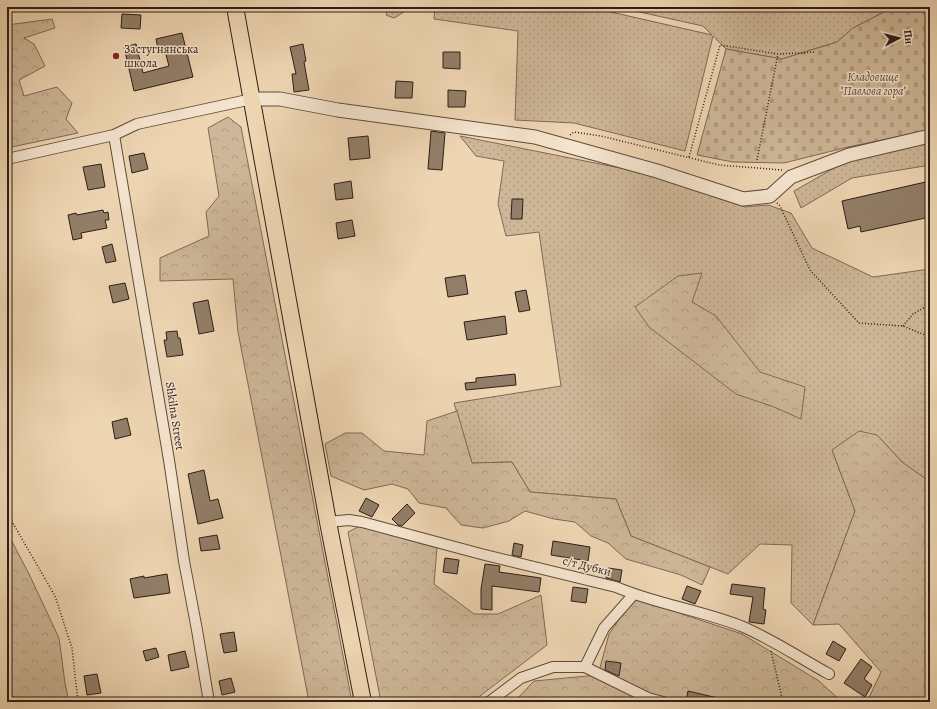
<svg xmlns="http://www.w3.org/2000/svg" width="937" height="709" font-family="Alegreya,serif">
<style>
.grass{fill:url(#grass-dots);stroke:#7e6a58}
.forest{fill:url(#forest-crowns);stroke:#7e6a58}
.cemetery{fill:url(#cemetery-stones);stroke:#7e6a58}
.building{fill:#927e68;stroke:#2d1e17}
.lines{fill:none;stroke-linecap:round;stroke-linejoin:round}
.minor-casing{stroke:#5e4c3e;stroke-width:12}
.tertiary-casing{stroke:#5e4c3e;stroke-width:15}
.primary-casing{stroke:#2d1e17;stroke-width:18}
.path{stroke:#2d1e17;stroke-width:1.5;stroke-dasharray:1 2;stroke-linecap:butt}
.minor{stroke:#f5e4ce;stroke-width:10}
.tertiary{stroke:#f5e4ce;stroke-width:13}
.primary{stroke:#efd6b3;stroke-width:16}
.poi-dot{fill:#8f2418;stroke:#f5e4ce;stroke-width:1.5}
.labels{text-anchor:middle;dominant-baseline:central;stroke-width:3;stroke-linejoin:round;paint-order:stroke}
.poi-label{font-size:12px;fill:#2d1e17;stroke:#f5e4ce;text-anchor:start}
.park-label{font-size:12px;font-style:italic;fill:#5d4c3e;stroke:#f5e4ce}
.street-label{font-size:12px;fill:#2d1e17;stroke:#f5e4ce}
</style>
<defs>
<pattern id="grass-dots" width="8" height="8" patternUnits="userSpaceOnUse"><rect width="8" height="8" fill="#ceb798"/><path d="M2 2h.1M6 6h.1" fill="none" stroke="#b19d82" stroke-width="1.8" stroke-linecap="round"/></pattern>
<pattern id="forest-crowns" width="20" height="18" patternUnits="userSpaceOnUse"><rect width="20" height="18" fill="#ceb798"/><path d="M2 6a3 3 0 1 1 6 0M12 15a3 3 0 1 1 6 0" fill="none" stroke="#b19d82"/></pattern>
<pattern id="cemetery-stones" width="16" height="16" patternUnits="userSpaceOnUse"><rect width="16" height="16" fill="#ceb798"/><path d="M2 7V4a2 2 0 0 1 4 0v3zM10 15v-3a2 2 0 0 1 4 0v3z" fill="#b19d82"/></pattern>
</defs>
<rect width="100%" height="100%" fill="#efd6b3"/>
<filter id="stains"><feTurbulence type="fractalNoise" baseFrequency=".005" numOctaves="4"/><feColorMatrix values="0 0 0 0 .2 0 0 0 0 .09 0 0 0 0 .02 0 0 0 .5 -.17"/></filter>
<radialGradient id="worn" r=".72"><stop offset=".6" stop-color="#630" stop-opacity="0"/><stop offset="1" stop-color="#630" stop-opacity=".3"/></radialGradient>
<g class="grass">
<path d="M435,7H589L712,35L703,26L617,7H894L853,28L837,42L782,59L726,49L713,36L685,151L574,123L515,120L518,31L434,19Z"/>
<path d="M930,130V165L852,178L801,208L794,191L850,159L848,147Z"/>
<path d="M460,136L640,172L745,207L768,205L791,213L812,248L873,277L930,269V482L902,462L877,435L832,450L855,511L813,625L791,603L792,545L760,544L728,574L631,536L616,499L530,492L512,462L472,463L454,403L561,386L539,232L506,236L498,204L504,161L476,156Z"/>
</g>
<g class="forest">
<path d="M388,7H412L394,18L386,15Z"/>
<path d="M52,19L55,28L24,38L34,44L45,66L19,80L24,96L57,87L72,103L66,119L78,133L7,148V25Z"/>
<path d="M228,117L241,127L352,702H332L330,697L309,702L238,332L233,279L160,281V258L209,236L206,212L219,196L208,128Z"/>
<path d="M702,273L692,302L716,316L760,372L805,387L801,419L774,407L736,394L649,327L635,307L678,276Z"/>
<path d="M457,411L472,463L512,462L530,492L616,499L631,536L710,567L702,585L681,575L626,559L608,543L591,536L575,522L554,519L525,511L509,521L483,528L461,525L446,508L419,503L408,489L392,484L364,490L331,476L325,444L345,433H362L384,451L424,455L427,421Z"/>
<path d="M859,431L877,435L902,462L930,482V702H867L881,672L839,624L813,625L855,511L832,450Z"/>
<path d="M360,526L437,548L434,584L474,614H498L541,595L547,645L472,702H381L348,532Z"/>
<path d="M7,532L29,574L59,638L65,683L69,702H7Z"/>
<path d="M634,598L742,634L819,681L842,702H514L534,681L598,675L609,634Z"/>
</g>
<path class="cemetery" d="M894,7H930V130L848,147L784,163L733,162L697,155L726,49L782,59L837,42L853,28Z"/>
<g class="building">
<path d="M122,14L141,15L140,29L121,28Z"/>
<path d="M182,33L193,77L134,91L124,47L136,44L143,73L169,66L165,51L159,53L156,39Z"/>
<path d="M303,44L306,61L304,62L309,90L294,92L292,74H296L290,47Z"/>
<path d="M443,52H460V69L443,68Z"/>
<path d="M396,81L413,82L412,98H395Z"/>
<path d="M448,90L466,91L465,107H448Z"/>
<path d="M431,131L445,133L442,170L428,169Z"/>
<path d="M368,136L370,158L350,160L348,138Z"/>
<path d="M144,153L148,169L132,173L129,156Z"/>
<path d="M101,164L105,187L88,190L83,167Z"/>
<path d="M351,181L353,198L336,200L334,184Z"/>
<path d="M930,181V217L861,232L860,226L848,229L842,201Z"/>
<path d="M512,199H523L522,219H511Z"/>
<path d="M103,210L104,213L108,212L109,220H105L107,228L81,233L82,238L73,240L68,215L76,213L77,215Z"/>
<path d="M352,220L355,236L338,239L336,223Z"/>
<path d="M112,244L116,261L106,263L102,247Z"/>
<path d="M465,275L468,294L448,297L445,278Z"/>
<path d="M125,283L129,299L113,303L109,286Z"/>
<path d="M526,290L530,310L519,312L515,292Z"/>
<path d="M208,300L214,331L199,334L193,303Z"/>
<path d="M505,316L507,334L467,340L464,322Z"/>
<path d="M177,331L178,338H180L183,355L167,357L164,340H167L166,332Z"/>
<path d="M515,374L516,385L466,390L465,383L476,382V378Z"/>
<path d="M127,418L131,435L115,439L112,422Z"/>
<path d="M204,470L210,501L218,499L223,518L198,524L188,474Z"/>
<path d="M366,498L379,505L372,517L359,511Z"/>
<path d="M407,504L415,513L402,526L398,525L392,519Z"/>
<path d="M217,535L220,549L201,551L199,538Z"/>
<path d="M553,541L590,547L588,561L551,555Z"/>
<path d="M514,543L523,545L521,557L512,555Z"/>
<path d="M445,558L459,560L457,574L443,572Z"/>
<path d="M485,564L500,566L499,572L541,578L539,592L492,586V610L481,609V589Z"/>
<path d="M608,568L622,570L620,582L606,578Z"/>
<path d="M167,574L170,593L134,598L130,579L144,576V578Z"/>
<path d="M732,584L765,588L763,609L766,610L764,624L749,622L753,597L730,594Z"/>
<path d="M687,586L701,591L695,604L682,599Z"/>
<path d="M573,587L588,589L586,603L571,601Z"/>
<path d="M234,632L237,651L224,653L220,634Z"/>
<path d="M833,641L846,649L839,661L826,654Z"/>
<path d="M156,648L159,657L146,661L143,651Z"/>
<path d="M185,651L189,667L171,671L168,655Z"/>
<path d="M861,659L872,667L864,679L872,685L865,697L844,683Z"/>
<path d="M606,661L621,663L619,676L605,670Z"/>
<path d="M97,674L101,693L87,695L84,676Z"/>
<path d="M231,678L235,692L222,695L219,681Z"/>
<path d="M688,691L722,699V702H686Z"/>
</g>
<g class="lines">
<defs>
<g id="minor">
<path d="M114,135L169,460L184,561L197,630L209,702"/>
<path d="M7,159L114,135L137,124L252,99"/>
<path d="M328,522L349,520L362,522L481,554L616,587C656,604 700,610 741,626C772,639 800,658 829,674"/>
<path d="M585,667L648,698L663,702"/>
<path d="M489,702L521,678L553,667H585L604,628L634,594"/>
</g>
<path id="tertiary" d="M252,99H280L338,110L535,137L657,171L743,199L770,196L791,177L849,155L930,136"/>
<path id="primary" d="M235,7L328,522L363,702"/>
</defs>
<use href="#minor" class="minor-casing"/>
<use href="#tertiary" class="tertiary-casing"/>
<use href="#primary" class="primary-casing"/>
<g class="path">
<path d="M570,135L574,132L601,136L719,165L782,170"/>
<path d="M689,157L720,45L778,54L816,52"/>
<path d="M757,160L778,54"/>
<path d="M777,203L780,206L810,270L859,323L903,326L930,337"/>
<path d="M903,326L913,314L927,306L930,302"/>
<path d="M7,513L55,596L72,648L78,702"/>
<path d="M771,651L783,702"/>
</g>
<use href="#minor" class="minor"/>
<use href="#tertiary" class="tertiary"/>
<use href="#primary" class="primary"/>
</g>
<circle class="poi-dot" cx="116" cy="56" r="4"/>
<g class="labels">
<g class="poi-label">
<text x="124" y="49">Застугнянська<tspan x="124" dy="14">школа</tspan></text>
</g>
<g class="park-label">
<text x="873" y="77">Кладовище<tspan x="873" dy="14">"Павлова гора"</tspan></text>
</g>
<g class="street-label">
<text transform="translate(175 416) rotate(81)">Shkilna Street</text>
<text transform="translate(587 566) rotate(14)">с/т Дубки</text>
</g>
</g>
<rect width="937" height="709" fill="none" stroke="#efd6b3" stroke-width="24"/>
<rect x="8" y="8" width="921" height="693" fill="none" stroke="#2d1e17" stroke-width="2"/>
<rect x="12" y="12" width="913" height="685" fill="none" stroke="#2d1e17"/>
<g transform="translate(899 38) rotate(83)" stroke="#f5e4ce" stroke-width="3" paint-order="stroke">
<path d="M0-3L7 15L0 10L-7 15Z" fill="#2d1e17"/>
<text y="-6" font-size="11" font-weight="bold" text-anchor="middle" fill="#2d1e17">Пн</text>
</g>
<rect width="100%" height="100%" filter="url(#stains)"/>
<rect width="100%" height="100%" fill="url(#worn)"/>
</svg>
